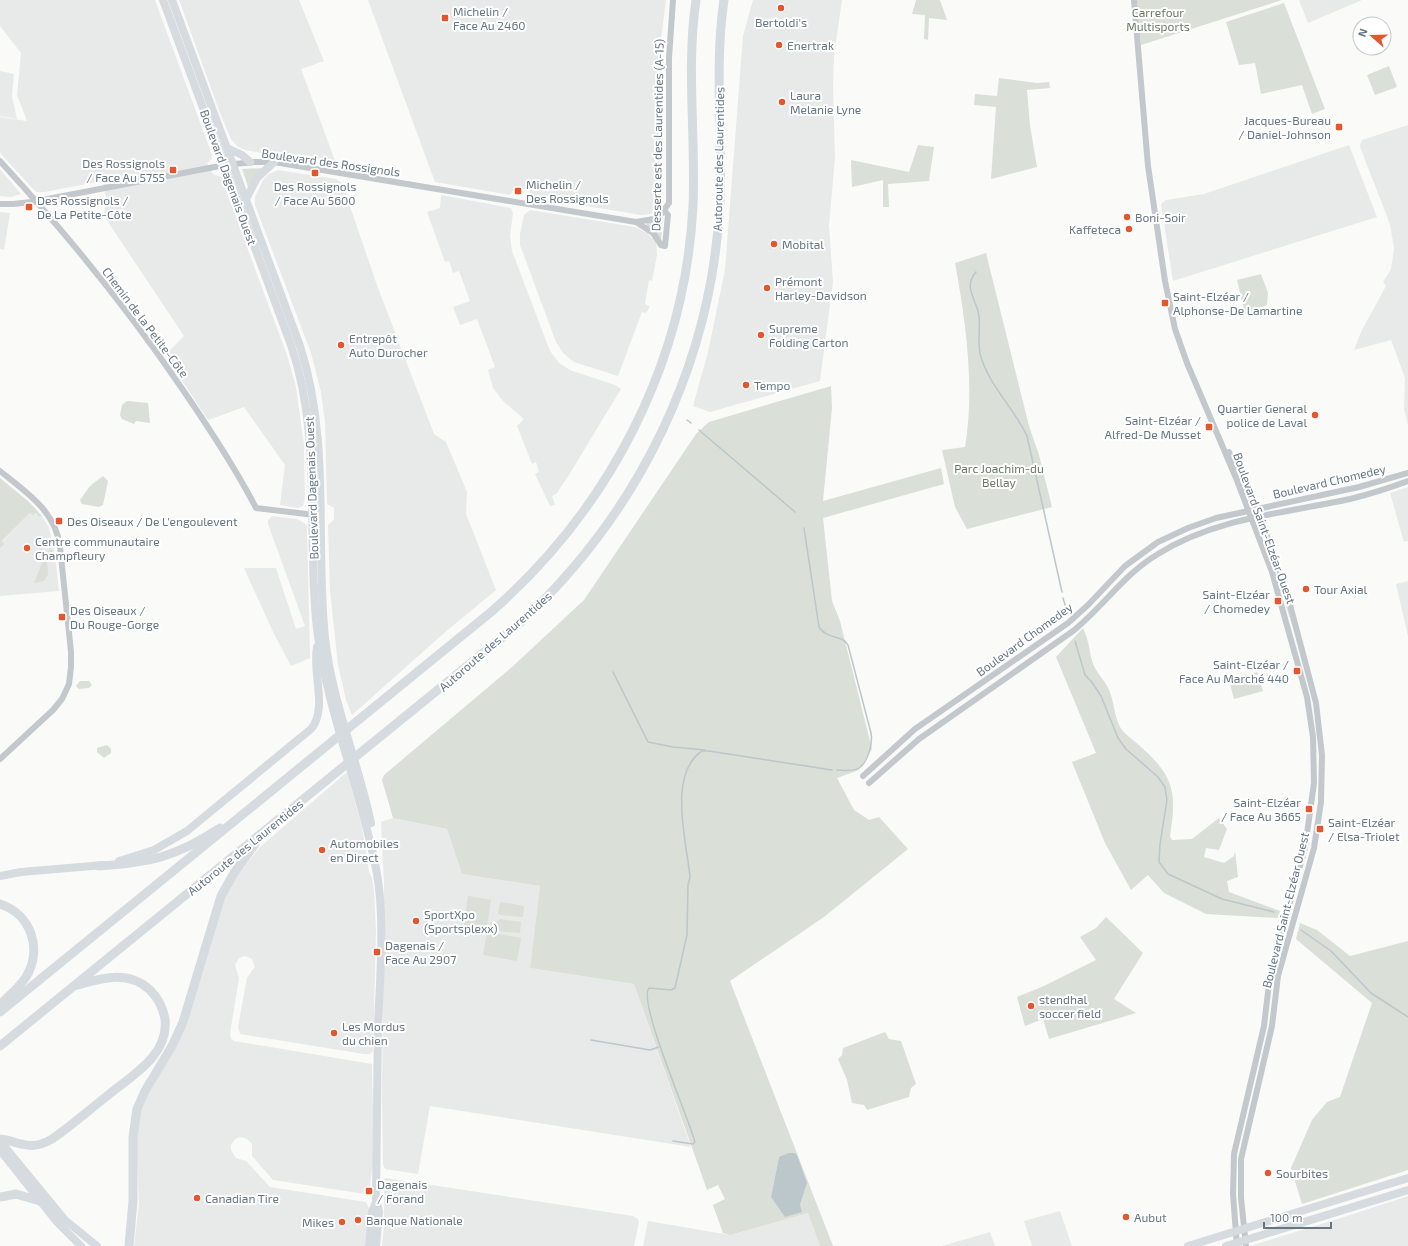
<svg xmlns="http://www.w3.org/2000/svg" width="1408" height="1246" font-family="'Exo 2',sans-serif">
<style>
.built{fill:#e8e9e9}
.green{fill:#dadfd7;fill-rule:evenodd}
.water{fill:#bbc7cb}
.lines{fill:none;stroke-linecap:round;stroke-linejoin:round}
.stream{stroke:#bbc7cb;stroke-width:1.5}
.minor{stroke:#c3c8cc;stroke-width:6}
.major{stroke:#d6dbdf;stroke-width:8}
.highway{stroke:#d6dbdf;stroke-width:9}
.poi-dot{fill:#e4572e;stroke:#fff;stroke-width:1.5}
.labels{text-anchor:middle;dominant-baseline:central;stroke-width:4;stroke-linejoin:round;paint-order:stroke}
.poi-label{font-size:12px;fill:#657683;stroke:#fff;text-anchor:start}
.park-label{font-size:12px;fill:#687a64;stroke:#fff}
.street-label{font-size:12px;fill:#657683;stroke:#fff}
</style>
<rect width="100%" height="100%" fill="#fafaf8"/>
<g class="built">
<path d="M0,0H155L212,155L211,160L207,163L213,174L221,177L287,355L296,387L304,445L305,497L303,506L298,508L280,505L285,465L244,407L208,420L165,355L184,336L104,216L106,196L102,181L45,192H36L0,153V117L27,121L17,95L21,53L0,26Z"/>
<path d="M179,0H299L324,61L301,69L337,166L245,150L237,146L231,139L220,113Z"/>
<path d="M368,0H666L661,39L662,199L658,208L651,214L641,215L531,197L529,190L515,188L510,195L435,182Z"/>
<path d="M753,0H842L834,56L833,86L835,158L829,225L833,282L820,381L710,412L693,406L708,352L725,270L743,36Z"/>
<path d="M1299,0H1362L1308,23Z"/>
<path d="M0,71L14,74L12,96L17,119L0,116Z"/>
<path d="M1408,125V425L1404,409L1405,378L1391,340L1354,350L1361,332L1386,286L1383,282L1391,269L1394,249L1390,224L1360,147V144L1362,140Z"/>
<path d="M1349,145L1377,217L1173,281L1161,204L1166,200L1204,194Z"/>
<path d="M0,169L21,194L10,197L0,196Z"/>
<path d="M278,170L336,179L342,183L378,288L434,434L446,442L467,492L466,514L496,590L444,633L352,715L346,700L338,665L330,591L328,525L334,520V508L327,504L325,422L321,392L311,353L255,205V197L263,180L269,174Z"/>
<path d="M441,195L511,208L513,213L510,236L512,251L550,351L559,363L570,370L615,385L621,389L569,475L556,494L552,496L555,505L550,506L535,474L539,472L536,462L532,464L517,426L524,419L503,401L493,388L488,370L495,367L477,319L460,325L453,307L470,301L459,271L453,273L449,261L445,262L427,212L440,208Z"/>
<path d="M530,210L635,227L647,233L656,242L657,255L652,281L649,280L645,304L649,306V308L646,313L642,312L618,376L574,362L563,353L556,342L520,245V234L524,215Z"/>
<path d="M0,212L10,213L4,250L0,249Z"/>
<path d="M1408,487V541L1404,542L1390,493Z"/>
<path d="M30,513H35L40,517L42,516L49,528L55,555L59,591L0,596V548L5,544L2,542Z"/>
<path d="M272,516L297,519L306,524L307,527L310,658L291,666L274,634L244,568H276L296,629L305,626L268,524V520Z"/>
<path d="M1408,581V636L1396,584Z"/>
<path d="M347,772L362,827L369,872L372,878L374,890L376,931L373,1051L370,1054H364L240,1034L238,1027L247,978L255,967L252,959L245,956L239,958L235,965L239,978L230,1034L231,1039L234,1041L372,1064L374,1157L369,1191L365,1194L273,1180L252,1156V1144L247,1139L241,1137L235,1139L231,1145V1150L236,1158L246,1161L270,1187L366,1202L369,1208L365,1246H134L139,1203L136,1140L139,1117L144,1101L165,1066L216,918L231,883L260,847Z"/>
<path d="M393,818L447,829L462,874L540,886L530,968L634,984L691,1147L430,1106L418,1174L385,1169L383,1164L382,1099L384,882L381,822Z"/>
<path d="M386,1178L633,1216L638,1219L639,1222L634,1246H382L384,1226V1179Z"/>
<path d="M1408,1196V1246H1250L1344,1217Z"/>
<path d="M1060,1211L1072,1246H1032L1024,1221Z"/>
<path d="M808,1213L820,1246H643L648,1221L730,1235Z"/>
<path d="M990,1232L995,1246H942Z"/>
</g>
<g class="green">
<path d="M916,0H940L947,20L929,18L928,40L924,39L925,15L912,14Z"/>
<path d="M1137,0H1282L1141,45Z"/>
<path d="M1284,3L1325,109L1312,114L1302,85L1261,94L1255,63L1239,65L1226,22Z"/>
<path d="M1389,66L1397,87L1375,95L1367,75Z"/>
<path d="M999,78L1037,83L1049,82L1050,88L1027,90L1030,126L1037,167L991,179L996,107L974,105L975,94L997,96Z"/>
<path d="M918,145L934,147L929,181L888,184L889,207H883V180L852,187L851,160L909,172Z"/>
<path d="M264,168L249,190L242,169Z"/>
<path d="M663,215L661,241L656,233L646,225L647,223Z"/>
<path d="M986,253L1029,426L1039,455L1052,507L967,529L955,507L942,450L965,447C975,387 966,323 955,263Z"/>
<path d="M1261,274L1268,293L1267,305L1245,314L1237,280Z"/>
<path d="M831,386L832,408L823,501L941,468L944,484L823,518L832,601L840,621L872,749L859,770L837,778L854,810L869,820L879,817L908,849L824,917L730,981L833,1246H820L808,1213L730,1235L723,1233L713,1205L725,1199L718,1185L707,1190L634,984L530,968L540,886L462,874L447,829L393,818L382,780L384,775L512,667L584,600L696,434L709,422ZM779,1157L807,1183L800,1205L771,1197Z"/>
<path d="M127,401L148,403L150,423L136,421L134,424L122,419L120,415L122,405Z"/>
<path d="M103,476L108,481L103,505L99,507L82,504L80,500L90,486H92L91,485Z"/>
<path d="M0,478L29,502L42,516L39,517L36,513L33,515L30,513L2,541L5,544L0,548Z"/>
<path d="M41,549L48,553L50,549L53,550L47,562L48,575L44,581L34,583L45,556L40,553Z"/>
<path d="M1274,568L1282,587L1295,634Z"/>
<path d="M1083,628C1089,641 1089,649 1092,661C1095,672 1105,680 1109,690C1114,701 1114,714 1119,725C1123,734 1134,740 1141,747C1174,776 1177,793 1170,836L1172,840L1192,839L1219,818L1227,829L1219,850L1206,848L1204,857L1224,863L1234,856L1235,851L1238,877L1227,881L1229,892L1280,911L1278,918L1206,914L1164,893L1148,875L1131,890L1105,843L1072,762L1096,753L1056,657Z"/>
<path d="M1257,672L1263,691L1234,699L1229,680L1234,679L1236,683L1254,676V673Z"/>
<path d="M80,681H89L92,685L89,688L79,689L76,686Z"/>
<path d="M107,745L111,749V753L104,758L97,752V748Z"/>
<path d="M468,896L491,900L486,934L463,930Z"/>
<path d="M502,902L524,906L523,917L500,915L498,913L500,903Z"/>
<path d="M1106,917L1143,953L1114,999L1136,1013L1049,1039L1043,1019L1025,1026L1017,997L1044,986L1096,960L1080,937L1096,928Z"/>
<path d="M500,919L521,922L520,933L497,931L496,929V924L494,932L488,930L490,922H497Z"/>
<path d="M1300,923L1317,930L1350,956L1408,941V1170L1302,1204L1291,1168L1312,1120L1327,1102L1340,1097L1372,1003L1296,939Z"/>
<path d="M487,932L521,938L517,961L483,955Z"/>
<path d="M885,1032L889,1039L901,1041L916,1084L911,1088L909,1097L867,1110L864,1105L852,1103L847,1080L838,1059L842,1055L843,1048Z"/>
</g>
<path class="water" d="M789,1153H794L797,1155L807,1183L800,1205L802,1212L785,1217L771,1197L779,1157Z"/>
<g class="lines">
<g class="stream">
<path d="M976,272C964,286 974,297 978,311C982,326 976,342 981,357C990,387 1014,408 1027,436L1062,592"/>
<path d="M687,420L691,423"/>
<path d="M699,430L795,512"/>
<path d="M804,528L819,627C827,640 842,634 848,645L871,733C873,744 868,762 859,768C853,772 843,770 837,770"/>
<path d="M1063,598L1067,611"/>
<path d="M1075,641L1085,675L1091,681L1101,696L1118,738L1126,749L1158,777L1165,787L1167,800L1160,844L1159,862L1168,874L1222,899L1274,912"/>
<path d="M613,672L648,742L673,747L705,750"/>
<path d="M1301,930L1331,951L1371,993L1408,1017"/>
<path d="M591,1040L650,1050L659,1047"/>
<path d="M673,1141L693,1144L695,1142C689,1119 637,1000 649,988L671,990L675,988L687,935L688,885L690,877C687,844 667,774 702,751H709L832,770"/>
</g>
<g class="minor">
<path d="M1134,0L1148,166L1165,281L1175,329L1187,363L1236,478L1272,572L1307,697L1313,737L1314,783L1305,848L1270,975L1264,1026L1234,1154L1233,1194L1237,1246"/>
<path d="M0,161C66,233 128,309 183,390C209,428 235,467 256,508L315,515"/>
<path d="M0,204H13L32,202L225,165L254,162H274L636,222L653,233L661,245L665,246L668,215L664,210L669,203V58L673,0"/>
<path d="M636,222L654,219L662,213"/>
<path d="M1229,452L1263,525L1285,586L1316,703L1322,755L1321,802L1314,848L1278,976L1272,1026L1241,1159V1198L1246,1246"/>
<path d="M0,471C26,492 56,511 60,547L71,652V667L69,684L62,699L53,710L0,759"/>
<path d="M863,776L915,729L1068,623L1088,605L1125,566L1158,542L1188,528L1216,518L1359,487L1408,473"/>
<path d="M869,783L919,739L1073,631C1103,607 1124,574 1158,554C1215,518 1285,513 1350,499C1370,494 1389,488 1408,481"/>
</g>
<g class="major">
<path d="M163,0L291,345C323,439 306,533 317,629C327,713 362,791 377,874C385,919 380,979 378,1025C377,1083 377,1141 376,1199L379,1212L376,1246"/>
<path d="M172,0L300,346C331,442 315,540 325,638C332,702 358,761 371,823"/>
<path d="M227,148L242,155L250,162"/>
<path d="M246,199L257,178L274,162"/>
<path d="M119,861L154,850L187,831L311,729C328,709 312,673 317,647"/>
<path d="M0,876L21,872L104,865"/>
<path d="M0,1141L65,1220L97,1246"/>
<path d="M0,1150L57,1222L81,1246"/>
<path d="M369,1246L372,1212L376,1202"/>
<path d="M1188,1246L1408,1178"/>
<path d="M1226,1246L1408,1190"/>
</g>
<g class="highway">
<path d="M98,866C149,863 176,857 220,828"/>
<path d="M0,904C31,914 43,949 26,977C19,988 8,996 0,1005"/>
<path d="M0,1012L491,612C609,509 685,364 693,206C696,137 686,68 696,0"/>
<path d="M0,1046L520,623C639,513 712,364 720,202C723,135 714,67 724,0"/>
<path d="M0,1139C21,1142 30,1152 52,1139C71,1126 89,1110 107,1096C131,1076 169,1056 165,1019C163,1008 158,998 150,990C128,970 103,978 78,985"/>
<path d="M0,1197L16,1194L40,1201"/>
<path d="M129,1246L133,1201V1137L137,1109L145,1091L172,1046L183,1022L221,896L234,873L255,844"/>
</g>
</g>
<g class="poi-dot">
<circle cx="781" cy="8" r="4"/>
<rect x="441" y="14" width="8" height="8" rx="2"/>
<circle cx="779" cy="45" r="4"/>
<circle cx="782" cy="102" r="4"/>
<rect x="1335" y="123" width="8" height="8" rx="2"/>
<rect x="169" y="166" width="8" height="8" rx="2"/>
<rect x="311" y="169" width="8" height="8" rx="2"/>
<rect x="514" y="187" width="8" height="8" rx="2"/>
<rect x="25" y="203" width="8" height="8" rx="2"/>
<circle cx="1127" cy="217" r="4"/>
<circle cx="1129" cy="229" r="4"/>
<circle cx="774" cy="244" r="4"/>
<circle cx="767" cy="288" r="4"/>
<rect x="1161" y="299" width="8" height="8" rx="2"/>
<circle cx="761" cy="335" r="4"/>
<circle cx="341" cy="345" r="4"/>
<circle cx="746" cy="385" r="4"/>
<circle cx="1315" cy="415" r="4"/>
<rect x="1205" y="423" width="8" height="8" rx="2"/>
<rect x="55" y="517" width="8" height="8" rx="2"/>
<circle cx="27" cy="548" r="4"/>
<circle cx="1306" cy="589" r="4"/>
<rect x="1274" y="597" width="8" height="8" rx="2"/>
<rect x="58" y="613" width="8" height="8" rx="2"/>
<rect x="1293" y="667" width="8" height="8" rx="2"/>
<rect x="1305" y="805" width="8" height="8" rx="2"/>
<rect x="1316" y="825" width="8" height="8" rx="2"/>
<circle cx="322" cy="850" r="4"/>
<circle cx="416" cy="921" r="4"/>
<rect x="373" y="948" width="8" height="8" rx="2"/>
<circle cx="1031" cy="1006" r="4"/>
<circle cx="334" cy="1033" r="4"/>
<circle cx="1268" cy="1173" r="4"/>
<rect x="365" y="1187" width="8" height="8" rx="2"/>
<circle cx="197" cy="1198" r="4"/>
<circle cx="1126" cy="1217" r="4"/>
<circle cx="358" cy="1220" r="4"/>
<circle cx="342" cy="1222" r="4"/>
</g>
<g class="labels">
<g class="poi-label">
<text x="453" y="11">Michelin /<tspan x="453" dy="14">Face Au 2460</tspan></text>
<text x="781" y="22" text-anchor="middle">Bertoldi's</text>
<text x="787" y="45">Enertrak</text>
<text x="790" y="95">Laura<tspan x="790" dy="14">Melanie Lyne</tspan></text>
<text x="1331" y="120" text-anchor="end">Jacques-Bureau<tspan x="1331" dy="14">/ Daniel-Johnson</tspan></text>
<text x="165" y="163" text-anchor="end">Des Rossignols<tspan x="165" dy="14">/ Face Au 5755</tspan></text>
<text x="526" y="184">Michelin /<tspan x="526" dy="14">Des Rossignols</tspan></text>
<text x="315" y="186" text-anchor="middle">Des Rossignols<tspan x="315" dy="14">/ Face Au 5600</tspan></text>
<text x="37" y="200">Des Rossignols /<tspan x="37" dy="14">De La Petite-Côte</tspan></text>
<text x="1135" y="217">Boni-Soir</text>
<text x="1121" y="229" text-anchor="end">Kaffeteca</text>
<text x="782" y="244">Mobital</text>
<text x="775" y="281">Prémont<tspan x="775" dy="14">Harley-Davidson</tspan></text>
<text x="1173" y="296">Saint-Elzéar /<tspan x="1173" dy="14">Alphonse-De Lamartine</tspan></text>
<text x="769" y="328">Supreme<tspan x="769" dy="14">Folding Carton</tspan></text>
<text x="349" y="338">Entrepôt<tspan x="349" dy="14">Auto Durocher</tspan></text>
<text x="754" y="385">Tempo</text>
<text x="1307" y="408" text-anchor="end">Quartier General<tspan x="1307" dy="14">police de Laval</tspan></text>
<text x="1201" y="420" text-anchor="end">Saint-Elzéar /<tspan x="1201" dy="14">Alfred-De Musset</tspan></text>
<text x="67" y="521">Des Oiseaux / De L'engoulevent</text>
<text x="35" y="541">Centre communautaire<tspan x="35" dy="14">Champfleury</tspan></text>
<text x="1314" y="589">Tour Axial</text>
<text x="1270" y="594" text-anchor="end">Saint-Elzéar<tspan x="1270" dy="14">/ Chomedey</tspan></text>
<text x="70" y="610">Des Oiseaux /<tspan x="70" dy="14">Du Rouge-Gorge</tspan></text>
<text x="1289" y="664" text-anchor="end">Saint-Elzéar /<tspan x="1289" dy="14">Face Au Marché 440</tspan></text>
<text x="1301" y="802" text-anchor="end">Saint-Elzéar<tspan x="1301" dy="14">/ Face Au 3665</tspan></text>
<text x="1328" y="822">Saint-Elzéar<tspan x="1328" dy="14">/ Elsa-Triolet</tspan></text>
<text x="330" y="843">Automobiles<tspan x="330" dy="14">en Direct</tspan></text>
<text x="424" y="914">SportXpo<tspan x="424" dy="14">(Sportsplexx)</tspan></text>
<text x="385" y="945">Dagenais /<tspan x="385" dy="14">Face Au 2907</tspan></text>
<text x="1039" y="999">stendhal<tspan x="1039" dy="14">soccer field</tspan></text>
<text x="342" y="1026">Les Mordus<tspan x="342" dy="14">du chien</tspan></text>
<text x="1276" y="1173">Sourbites</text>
<text x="377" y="1184">Dagenais<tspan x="377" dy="14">/ Forand</tspan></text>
<text x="205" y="1198">Canadian Tire</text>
<text x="1134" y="1217">Aubut</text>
<text x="366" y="1220">Banque Nationale</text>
<text x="334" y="1222" text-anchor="end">Mikes</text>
</g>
<g class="park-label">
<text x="1158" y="12">Carrefour<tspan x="1158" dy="14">Multisports</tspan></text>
<text x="999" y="468">Parc Joachim-du<tspan x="999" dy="14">Bellay</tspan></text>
</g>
<g class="street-label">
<text transform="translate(657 135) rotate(-89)">Desserte est des Laurentides (A-15)</text>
<text transform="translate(718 159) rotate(-89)">Autoroute des Laurentides</text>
<text transform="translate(331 162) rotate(8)">Boulevard des Rossignols</text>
<text transform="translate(229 177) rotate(70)">Boulevard Dagenais Ouest</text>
<text transform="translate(146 322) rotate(53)">Chemin de la Petite-Côte</text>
<text transform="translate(1329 481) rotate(-13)">Boulevard Chomedey</text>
<text transform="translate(311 488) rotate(-92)">Boulevard Dagenais Ouest</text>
<text transform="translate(1265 528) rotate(70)">Boulevard Saint-Elzéar Ouest</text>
<text transform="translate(1024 639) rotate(-36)">Boulevard Chomedey</text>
<text transform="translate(495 641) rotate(-41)">Autoroute des Laurentides</text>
<text transform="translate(245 847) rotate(-39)">Autoroute des Laurentides</text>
<text transform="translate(1285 910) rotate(-76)">Boulevard Saint-Elzéar Ouest</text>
</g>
</g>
<g transform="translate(1372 36) rotate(290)"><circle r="19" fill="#ffffff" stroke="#c1c8cd"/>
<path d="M0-3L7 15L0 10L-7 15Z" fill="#e4572e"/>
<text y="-6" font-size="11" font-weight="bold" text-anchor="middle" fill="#657683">N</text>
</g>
<path d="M1264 1222v6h67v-6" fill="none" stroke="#657683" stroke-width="2"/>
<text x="1270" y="1222" font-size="12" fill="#657683" stroke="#ffffff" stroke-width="3" paint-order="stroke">100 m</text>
</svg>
